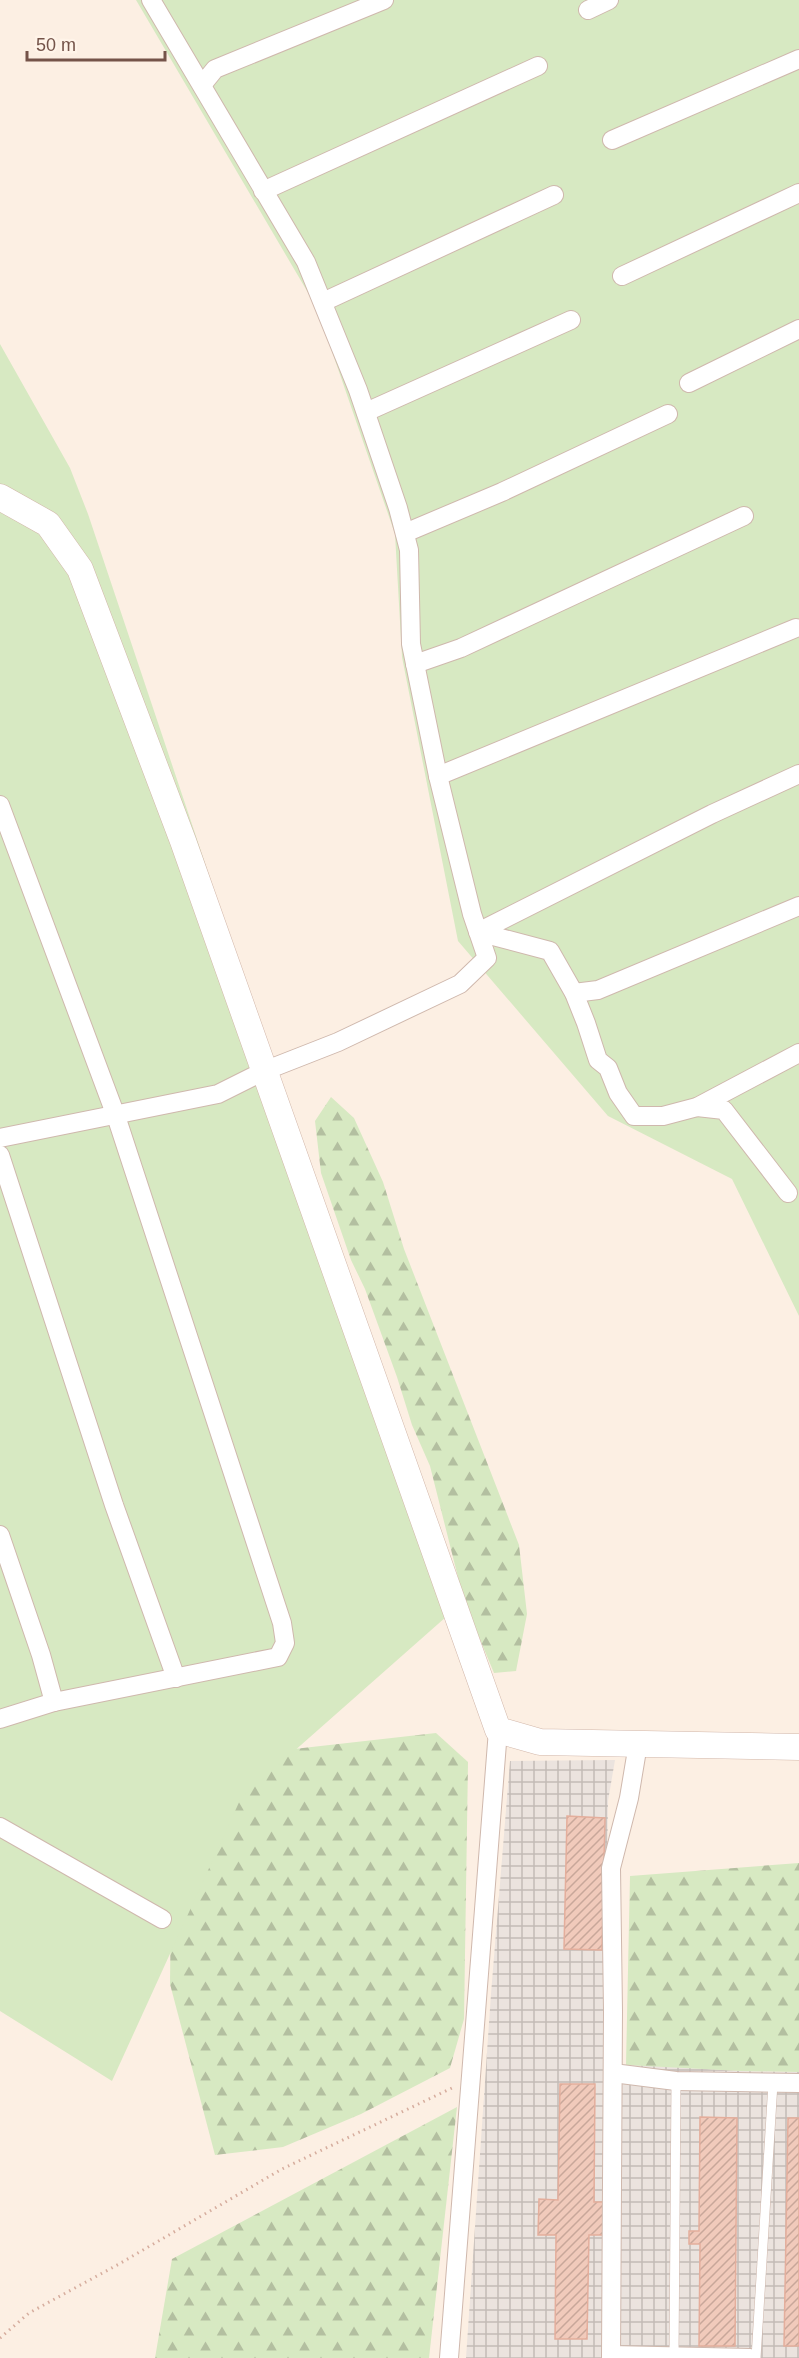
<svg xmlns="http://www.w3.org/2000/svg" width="799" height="2358" font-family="Arial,sans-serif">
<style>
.industrial{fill:url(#industrial-grid)}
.forest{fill:url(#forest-firs)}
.green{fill:#d7e9c2}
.building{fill:url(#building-hatch);stroke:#e4ae9c;stroke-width:1.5}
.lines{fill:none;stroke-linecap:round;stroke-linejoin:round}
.lane-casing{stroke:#cfb8ad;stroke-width:10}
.street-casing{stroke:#cfb8ad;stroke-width:20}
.secondary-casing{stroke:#d2b7aa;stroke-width:27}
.path{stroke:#d6ad9e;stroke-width:3;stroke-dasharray:1.5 4.5;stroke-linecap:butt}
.lane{stroke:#fff;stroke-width:9}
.street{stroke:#fff;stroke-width:18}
.secondary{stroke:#fff;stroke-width:26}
</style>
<defs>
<pattern id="industrial-grid" width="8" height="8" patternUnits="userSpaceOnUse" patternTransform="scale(1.5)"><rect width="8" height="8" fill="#ebe3de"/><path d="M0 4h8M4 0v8" fill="none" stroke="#c3bbb6"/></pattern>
<pattern id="forest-firs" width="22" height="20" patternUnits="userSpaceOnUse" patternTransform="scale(1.5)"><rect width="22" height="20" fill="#d7e9c2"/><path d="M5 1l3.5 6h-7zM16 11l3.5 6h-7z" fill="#b3bfa0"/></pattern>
<pattern id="building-hatch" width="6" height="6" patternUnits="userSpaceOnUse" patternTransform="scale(1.5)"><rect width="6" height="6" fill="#f1cabb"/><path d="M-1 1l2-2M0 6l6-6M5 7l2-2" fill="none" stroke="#c8a79a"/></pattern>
</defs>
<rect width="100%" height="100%" fill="#fcefe3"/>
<path class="industrial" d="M615,1760L608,1801L605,2063L741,2071L799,2072V2358H466L491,1994L510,1761Z"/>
<g class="forest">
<path d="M331,1097L354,1118L383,1182L404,1249L519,1545L527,1614L516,1671L494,1673L464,1601L430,1466L412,1425L397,1377L365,1289L351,1260L321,1173L315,1121Z"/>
<path d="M436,1733L468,1762L464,2019L450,2068L361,2114L283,2147L215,2155L170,1984L171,1896L198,1773L294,1749Z"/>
<path d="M799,1863V2072L741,2071L626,2065L630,1876Z"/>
<path d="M457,2107L429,2358H155L172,2259Z"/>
</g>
<g class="green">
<path d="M136,0H799V1316L732,1179L608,1116L458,941L402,657L395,534L317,308Z"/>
<path d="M0,344L70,468L88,514L455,1609L241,1798L112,2081L0,2011Z"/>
</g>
<g class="building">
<path d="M567,1816L605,1818L602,1950L564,1949Z"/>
<path d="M560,2084H595L594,2202H605V2235H589L587,2339H555L556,2235H538L539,2199L558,2200Z"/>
<path d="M700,2117L737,2118L735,2346H699L700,2244H689V2231H699Z"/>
<path d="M788,2118H799V2346H784Z"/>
</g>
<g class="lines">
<defs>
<g id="lane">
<path d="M674,2357L676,2081"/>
<path d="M756,2358L773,2083"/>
</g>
<g id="street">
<path d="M588,10L609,0"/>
<path d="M202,85L215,69L384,0"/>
<path d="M612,140L799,59"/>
<path d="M263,191L538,66"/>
<path d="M622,276L799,193"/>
<path d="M323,302L554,195"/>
<path d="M689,383L799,329"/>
<path d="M366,412L571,320"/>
<path d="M405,533L502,492L668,414"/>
<path d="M415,664L461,648L744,516"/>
<path d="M799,774L712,814L478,932L550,951L574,993L586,1023L598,1060L608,1068L618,1093L634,1116H663L697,1107L799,1053"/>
<path d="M438,776L796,628"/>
<path d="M0,805L116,1116L282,1623L285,1643L278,1657L54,1702L0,1719"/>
<path d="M574,993L598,990L799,906"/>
<path d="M697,1107L724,1110L788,1193"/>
<path d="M0,1138L218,1094L264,1071L338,1042L460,984L487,958L472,914L438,776L411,644L409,550L398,508L358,390L306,262L151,0"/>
<path d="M0,1155L114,1505L176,1678"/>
<path d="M0,1535L41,1655L54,1702"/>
<path d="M0,1827L162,1919"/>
<path d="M613,2073L676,2081L799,2083"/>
<path d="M611,2355L750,2358"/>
<path d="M449,2358L498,1730"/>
<path d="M611,2358L613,2011L611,1868L629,1798L638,1744"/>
</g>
<path id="secondary" d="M0,497L48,524L80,569L183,841L498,1730L540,1742L799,1747"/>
</defs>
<use href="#lane" class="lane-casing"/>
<use href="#street" class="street-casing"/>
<use href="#secondary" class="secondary-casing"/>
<path class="path" d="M0,2338L29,2313L119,2264L282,2169L452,2088"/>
<use href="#lane" class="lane"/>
<use href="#street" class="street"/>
<use href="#secondary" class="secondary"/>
</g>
<path d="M27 51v9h138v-9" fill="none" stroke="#745349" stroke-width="3"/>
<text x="36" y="51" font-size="18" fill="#745349" stroke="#fff4e9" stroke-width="4.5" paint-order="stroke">50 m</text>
</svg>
